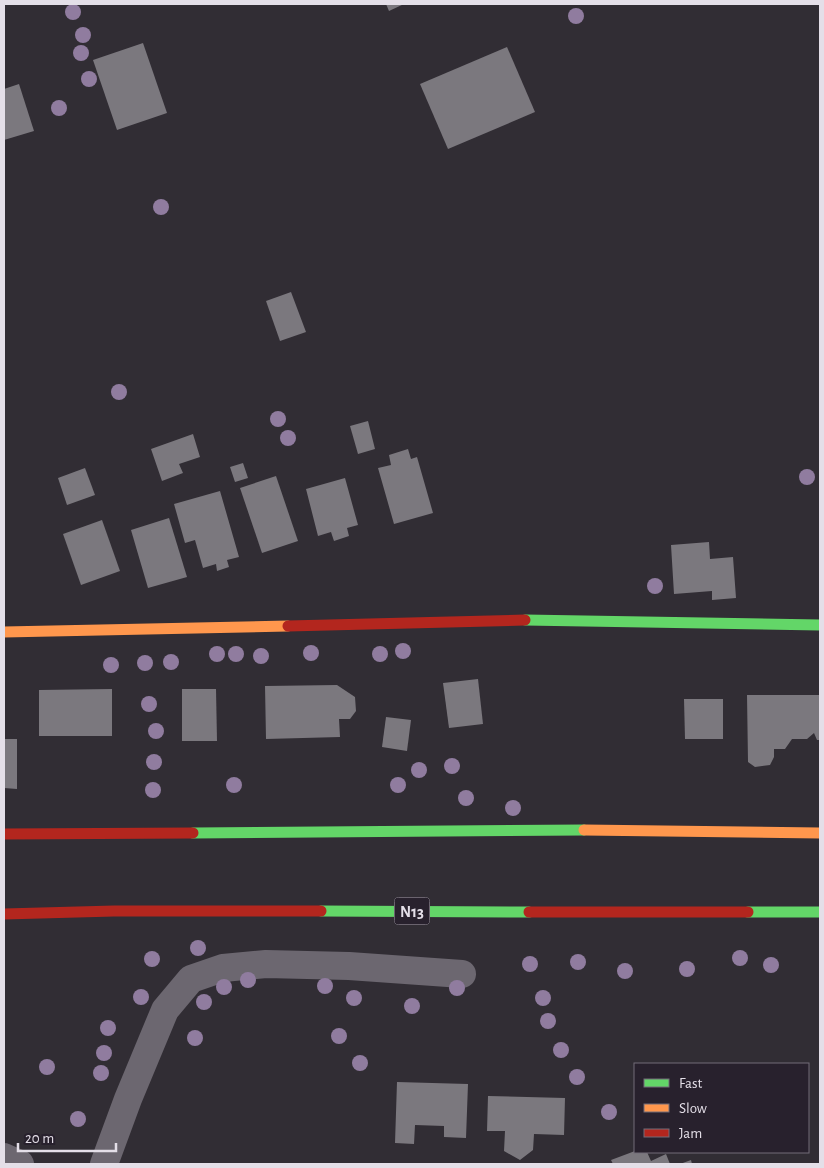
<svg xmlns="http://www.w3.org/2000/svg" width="824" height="1168" font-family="'Alegreya Sans',sans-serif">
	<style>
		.building { fill: #7b787e }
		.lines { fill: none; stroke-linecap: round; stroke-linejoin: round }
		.street { stroke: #6c6770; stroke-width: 28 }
		.fast { stroke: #63d668; stroke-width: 11 }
		.slow { stroke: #ff974d; stroke-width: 11 }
		.jam { stroke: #b3261e; stroke-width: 11 }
		.tree { fill: #907c9f }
		.labels { text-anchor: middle; stroke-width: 5; stroke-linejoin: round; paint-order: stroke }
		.shield { fill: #28212d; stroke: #aca6b0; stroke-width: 1 }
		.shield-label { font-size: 16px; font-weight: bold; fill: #e4dfe8 }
	</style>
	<rect width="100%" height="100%" fill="#312d34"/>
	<g class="building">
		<path d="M386,4H404L389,11Z"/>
		<path d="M143,43L167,113L117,130L93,60Z"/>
		<path d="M507,47L535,112L448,149L420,84Z"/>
		<path d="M19,84L34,131L4,140V89Z"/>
		<path d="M291,292L306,332L280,341L266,301Z"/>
		<path d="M368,421L375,449L358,454L350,426Z"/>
		<path d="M193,434L200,457L179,464L183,473L162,481L151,449Z"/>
		<path d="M408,449L411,459L417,457L433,513L394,524L378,468L391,465L389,455Z"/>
		<path d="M243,463L248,478L235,482L230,467Z"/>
		<path d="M85,468L95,495L67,505L58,478Z"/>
		<path d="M276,476L298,541L262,553L240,488Z"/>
		<path d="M345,478L358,525L347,528L349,536L334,541L331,532L318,536L306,489Z"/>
		<path d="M220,491L239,557L227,560L229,567L217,571L216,564L203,568L195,540L185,543L174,504Z"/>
		<path d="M169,518L187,577L148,588L131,530Z"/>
		<path d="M102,520L120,571L81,585L63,534Z"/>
		<path d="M709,542L710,559L733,557L736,598L712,600V591L674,594L671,545Z"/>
		<path d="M478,679L483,724L449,728L443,683Z"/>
		<path d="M337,685L355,697L356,711L350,719H339L340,737L266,739L265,686Z"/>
		<path d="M112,689V736H39V690Z"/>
		<path d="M182,689H216L217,741H182Z"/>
		<path d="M747,695H820V740H817L814,733L807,739H792L785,749H774V757L770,765L755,767L748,762Z"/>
		<path d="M684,699H723V739H685Z"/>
		<path d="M386,717L411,720L407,751L382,747Z"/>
		<path d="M4,739H17V789L4,788Z"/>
		<path d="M397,1082L468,1084L466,1138L444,1137V1126L415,1125L414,1144L395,1143Z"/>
		<path d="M488,1096L565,1098L564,1135L534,1134L533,1150L520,1160L504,1151L505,1131H487Z"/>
		<path d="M635,1151L647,1152L651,1161L666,1154L670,1164H613L611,1160Z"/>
		<path d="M691,1160L692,1164H680Z"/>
	</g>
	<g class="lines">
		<g class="street">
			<path d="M4,1157L20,1164"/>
			<path d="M104,1164L128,1099L165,1010L191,979L223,968L266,964L349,966L462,974"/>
		</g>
		<g class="fast">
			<path d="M525,620L820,625"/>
			<path d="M193,833L584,830"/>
			<path d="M321,911L529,912"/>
			<path d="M748,912H820"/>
		</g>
		<g class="slow">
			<path d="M4,632L288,626"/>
			<path d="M584,830L820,833"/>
		</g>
		<g class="jam">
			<path d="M288,626L525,620"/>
			<path d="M4,834L193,833"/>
			<path d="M529,912H748"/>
			<path d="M4,914L114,911H321"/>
		</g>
	</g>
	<g class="tree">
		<circle cx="73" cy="12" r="8"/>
		<circle cx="576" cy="16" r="8"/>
		<circle cx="83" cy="35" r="8"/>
		<circle cx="81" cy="53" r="8"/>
		<circle cx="89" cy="79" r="8"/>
		<circle cx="59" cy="108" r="8"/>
		<circle cx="161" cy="207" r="8"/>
		<circle cx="119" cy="392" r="8"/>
		<circle cx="278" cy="419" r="8"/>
		<circle cx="288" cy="438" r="8"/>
		<circle cx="807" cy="477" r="8"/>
		<circle cx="655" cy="586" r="8"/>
		<circle cx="403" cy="651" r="8"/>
		<circle cx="311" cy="653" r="8"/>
		<circle cx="217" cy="654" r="8"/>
		<circle cx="236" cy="654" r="8"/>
		<circle cx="380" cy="654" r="8"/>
		<circle cx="261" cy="656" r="8"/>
		<circle cx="171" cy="662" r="8"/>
		<circle cx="145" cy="663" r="8"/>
		<circle cx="111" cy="665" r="8"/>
		<circle cx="149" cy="704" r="8"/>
		<circle cx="156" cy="731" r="8"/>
		<circle cx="154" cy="762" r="8"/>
		<circle cx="452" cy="766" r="8"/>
		<circle cx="419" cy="770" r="8"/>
		<circle cx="234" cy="785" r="8"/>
		<circle cx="398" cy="785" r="8"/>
		<circle cx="153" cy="790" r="8"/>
		<circle cx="466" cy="798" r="8"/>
		<circle cx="513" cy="808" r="8"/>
		<circle cx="198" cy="948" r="8"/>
		<circle cx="740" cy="958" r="8"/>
		<circle cx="152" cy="959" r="8"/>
		<circle cx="578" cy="962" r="8"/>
		<circle cx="530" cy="964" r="8"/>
		<circle cx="771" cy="965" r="8"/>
		<circle cx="687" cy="969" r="8"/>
		<circle cx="625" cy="971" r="8"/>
		<circle cx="248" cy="980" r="8"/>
		<circle cx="325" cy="986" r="8"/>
		<circle cx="224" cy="987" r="8"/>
		<circle cx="457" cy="988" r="8"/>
		<circle cx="141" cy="997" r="8"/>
		<circle cx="354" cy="998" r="8"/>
		<circle cx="543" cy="998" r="8"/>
		<circle cx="204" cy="1002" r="8"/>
		<circle cx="412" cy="1006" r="8"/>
		<circle cx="548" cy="1021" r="8"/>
		<circle cx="108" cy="1028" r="8"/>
		<circle cx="339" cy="1036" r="8"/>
		<circle cx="195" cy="1038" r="8"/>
		<circle cx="561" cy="1050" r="8"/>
		<circle cx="104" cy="1053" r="8"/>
		<circle cx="360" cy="1063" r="8"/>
		<circle cx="47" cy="1067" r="8"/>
		<circle cx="101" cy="1073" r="8"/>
		<circle cx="577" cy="1077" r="8"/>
		<circle cx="609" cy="1112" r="8"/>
		<circle cx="78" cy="1119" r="8"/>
	</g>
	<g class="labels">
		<rect class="shield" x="394.5" y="897.5" width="35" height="27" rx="4"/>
		<g class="shield-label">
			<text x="412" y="917">N13</text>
		</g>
	</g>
	<rect width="824" height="1168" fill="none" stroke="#e4dfe8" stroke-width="10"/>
	<rect x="634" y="1063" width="175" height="90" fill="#28212d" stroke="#736d78"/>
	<rect x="644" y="1079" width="25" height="8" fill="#63d668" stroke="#736d78"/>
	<text x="679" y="1088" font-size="15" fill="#e4dfe8">Fast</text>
	<rect x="644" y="1104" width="25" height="8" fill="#ff974d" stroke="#736d78"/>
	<text x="679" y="1113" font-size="15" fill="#e4dfe8">Slow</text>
	<rect x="644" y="1129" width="25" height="8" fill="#b3261e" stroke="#736d78"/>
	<text x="679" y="1138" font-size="15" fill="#e4dfe8">Jam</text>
	<path d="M18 1143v8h98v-8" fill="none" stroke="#e4dfe8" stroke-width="2.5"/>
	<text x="25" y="1143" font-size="15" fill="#e4dfe8" stroke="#28212d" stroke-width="4" paint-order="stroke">20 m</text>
</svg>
